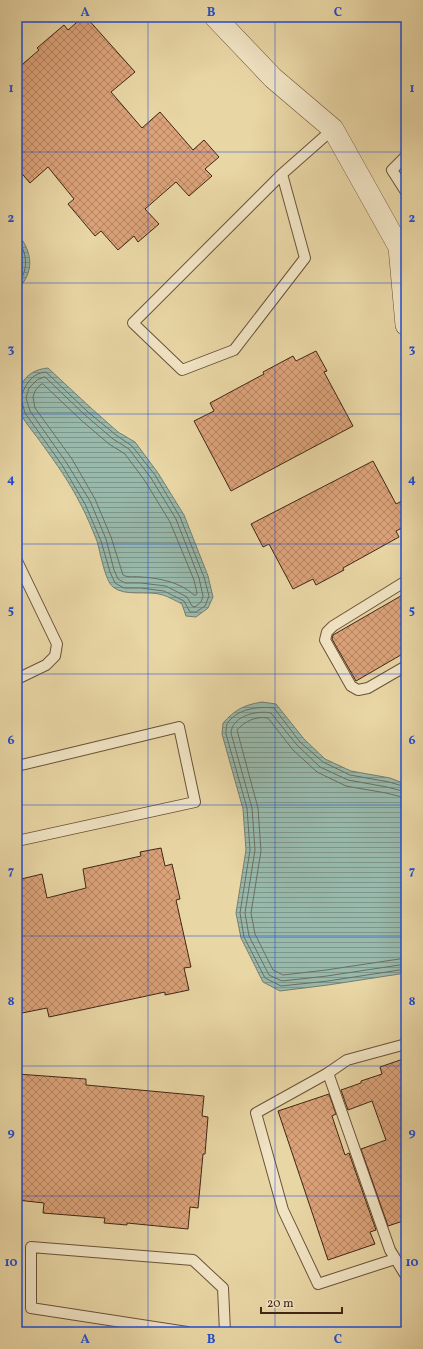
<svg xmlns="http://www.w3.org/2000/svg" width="423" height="1349" font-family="Vollkorn,serif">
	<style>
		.water { fill: url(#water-rules); stroke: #757e70 }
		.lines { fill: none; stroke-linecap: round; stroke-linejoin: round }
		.shore { stroke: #6c7060; stroke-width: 1 }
		.building { fill: url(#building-cross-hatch); stroke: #402615 }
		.service-casing { stroke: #6a5239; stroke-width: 12 }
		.minor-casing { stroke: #6a5239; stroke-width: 22 }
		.service { stroke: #f1e4c4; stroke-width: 10 }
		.minor { stroke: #f1e4c4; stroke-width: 21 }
		.grid { fill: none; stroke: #1d4ed8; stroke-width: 1; stroke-opacity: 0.55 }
		.neatline { fill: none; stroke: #1d4ed8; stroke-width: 1.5 }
		.grid-label { font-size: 13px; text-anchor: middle; font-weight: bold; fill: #1d4ed8 }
	</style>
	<defs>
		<pattern id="water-rules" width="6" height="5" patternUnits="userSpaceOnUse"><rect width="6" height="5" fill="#98b9ac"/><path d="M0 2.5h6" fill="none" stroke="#7d968b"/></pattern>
		<pattern id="building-cross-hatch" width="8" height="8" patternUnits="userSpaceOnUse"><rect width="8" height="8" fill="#dba279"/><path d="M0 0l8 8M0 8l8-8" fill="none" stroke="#b38462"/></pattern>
	</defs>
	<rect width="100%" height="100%" fill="#e9d6a5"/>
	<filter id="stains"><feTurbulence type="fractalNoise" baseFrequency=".005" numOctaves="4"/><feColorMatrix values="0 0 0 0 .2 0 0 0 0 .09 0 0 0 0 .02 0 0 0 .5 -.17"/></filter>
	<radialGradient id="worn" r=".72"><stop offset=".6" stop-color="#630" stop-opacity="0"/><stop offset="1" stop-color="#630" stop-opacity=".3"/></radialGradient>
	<g class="water">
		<path d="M17,233C33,252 35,272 17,290Z"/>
		<path d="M48,368L91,408L118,432L135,442L158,473L184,515L208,576L213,597L208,608L196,617L186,616L182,604C176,601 169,597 163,595C147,590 125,597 113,587C105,581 100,551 97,541C92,529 87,516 81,505C70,483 56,463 42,444C36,435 25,423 21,414C13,391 23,370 48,368Z"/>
		<path d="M262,702L276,704L304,739L325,759L351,771L390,778L406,784V973L328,985L280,991L263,982L241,938L236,913L246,850L243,809L222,734L223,723C235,710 243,705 262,702Z"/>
	</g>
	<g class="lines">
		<g class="shore">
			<path d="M17,240C28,252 29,272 17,284"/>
			<path d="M45,377L85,415L113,439L129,449L151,478L176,519L199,578L203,596L201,602L195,607L192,606L187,597L166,586L141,583H125L118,579L114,570L106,539L90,501L66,462L30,411L26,398L29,388L37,380Z"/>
			<path d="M43,384L81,420L109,444L125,454L145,481L170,522L194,580L197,593L196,595H194C180,582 159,578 141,577C135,576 128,578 123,575L111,537L95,499L72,459L35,408L33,397L35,391L40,385Z"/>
			<path d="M17,396L22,394C27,382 33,373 46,372L88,412L116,435L132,446L155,475L180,517L204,577L209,596L205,606L196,612H190L184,601L164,591L141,588H124L115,583L110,572L101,541L85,504L62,465L25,413L22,402L17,400"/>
			<path d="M406,787L389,782L350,775L323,762L300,742L274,708C258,706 236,709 227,724C226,727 226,731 226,734L247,808L250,850L240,913L244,937L265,978L281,986L328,981L406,969"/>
			<path d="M406,792L387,787L348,780L320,767L297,745L271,713C257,710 232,716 231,733L252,808L255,850L245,913L249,936L269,975L282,981L327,976L406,964"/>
			<path d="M406,798L386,793L346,786L317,772L293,750L268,718C256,716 245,721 237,730L258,808L261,851L251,913L255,934L273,970L283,975L326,970L406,958"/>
		</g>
	</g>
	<g class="building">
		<path d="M83,17H86L135,72L111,92L142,128L160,112L193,150L204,140L219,157L205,169L212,176L189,196L176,182L145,209L159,224L138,242L134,236L118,250L101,231L95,236L68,204L74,199L48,167L30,183L17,168V69L39,50L37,48L64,25L68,30Z"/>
		<path d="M316,351L327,371L324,372L353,426L231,491L194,421L214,411L210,403L264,374L263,372L293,356L296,361Z"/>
		<path d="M373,461L396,504L406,499V526L396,531L399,537L343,568L344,570L316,585L313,579L293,589L269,544L263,547L251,524Z"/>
		<path d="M406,593V652L356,681L332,639L333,635Z"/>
		<path d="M161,848L165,866L172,864L180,899L176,900L191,967L184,968L189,990L165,995V992L49,1017L47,1008L17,1014V880L42,874L47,898L86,888L83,869L141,856L140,852Z"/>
		<path d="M406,1058V1220L388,1226L361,1149L386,1140L372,1101L348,1110L341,1090L361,1083V1081L382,1074L380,1067Z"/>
		<path d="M17,1074L86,1079V1085L204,1096L202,1116L208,1117L205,1154H203L198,1208L190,1207L188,1229L127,1223V1225L104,1223L105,1218L43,1213L44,1203L17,1200Z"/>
		<path d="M329,1094L336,1114L332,1116L345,1155L349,1153L376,1230L370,1232L375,1244L328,1260L278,1111Z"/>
	</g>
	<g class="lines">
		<g class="service-casing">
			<g id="service">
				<path d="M406,156L392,170L406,192"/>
				<path d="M282,174L305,258L234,350L182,370L133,323L282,174L333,129"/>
				<path d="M17,561L57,644L55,656L46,665L17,679"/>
				<path d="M406,581L333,626L327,632L325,640L351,686L358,690L368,688L406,666"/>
				<path d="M17,766L179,727L195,802L17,841"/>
				<path d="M406,1044L347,1060L328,1073L390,1250L406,1276"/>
				<path d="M328,1073L256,1113L283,1210L318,1284L395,1259"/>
				<path d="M187,1332L31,1308V1247L193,1260L223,1288L225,1332"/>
			</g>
		</g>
		<g class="minor-casing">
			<path id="minor" d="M215,17L273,78L333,129L399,247L406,325"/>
		</g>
		<use href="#service" class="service"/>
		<use href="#minor" class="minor"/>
	</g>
	<path class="grid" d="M148,17V1332M275,17V1332M17,152H406M17,283H406M17,414H406M17,544H406M17,674H406M17,805H406M17,936H406M17,1066H406M17,1196H406"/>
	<rect width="423" height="1349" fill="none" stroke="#e9d6a5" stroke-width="44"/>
	<path d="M261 1307v6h81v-6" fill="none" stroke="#402615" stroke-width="2"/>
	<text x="267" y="1307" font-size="12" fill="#402615" stroke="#f1e4c4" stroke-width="3" paint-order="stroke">20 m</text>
	<rect x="22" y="22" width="379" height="1305" class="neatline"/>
	<g class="grid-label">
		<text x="85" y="16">A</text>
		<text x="211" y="16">B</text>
		<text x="338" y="16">C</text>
		<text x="11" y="92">1</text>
		<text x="412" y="92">1</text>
		<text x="11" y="222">2</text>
		<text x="412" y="222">2</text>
		<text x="11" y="353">3</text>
		<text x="412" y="353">3</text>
		<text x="11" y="483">4</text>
		<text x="412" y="483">4</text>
		<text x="11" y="614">5</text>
		<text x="412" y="614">5</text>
		<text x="11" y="744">6</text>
		<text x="412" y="744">6</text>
		<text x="11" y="875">7</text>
		<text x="412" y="875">7</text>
		<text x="11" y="1005">8</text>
		<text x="412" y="1005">8</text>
		<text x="11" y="1136">9</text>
		<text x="412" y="1136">9</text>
		<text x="11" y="1266">10</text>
		<text x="412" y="1266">10</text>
		<text x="85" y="1343">A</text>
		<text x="211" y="1343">B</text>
		<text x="338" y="1343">C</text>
	</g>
	<rect width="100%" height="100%" filter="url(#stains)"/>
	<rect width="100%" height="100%" fill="url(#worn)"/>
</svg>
